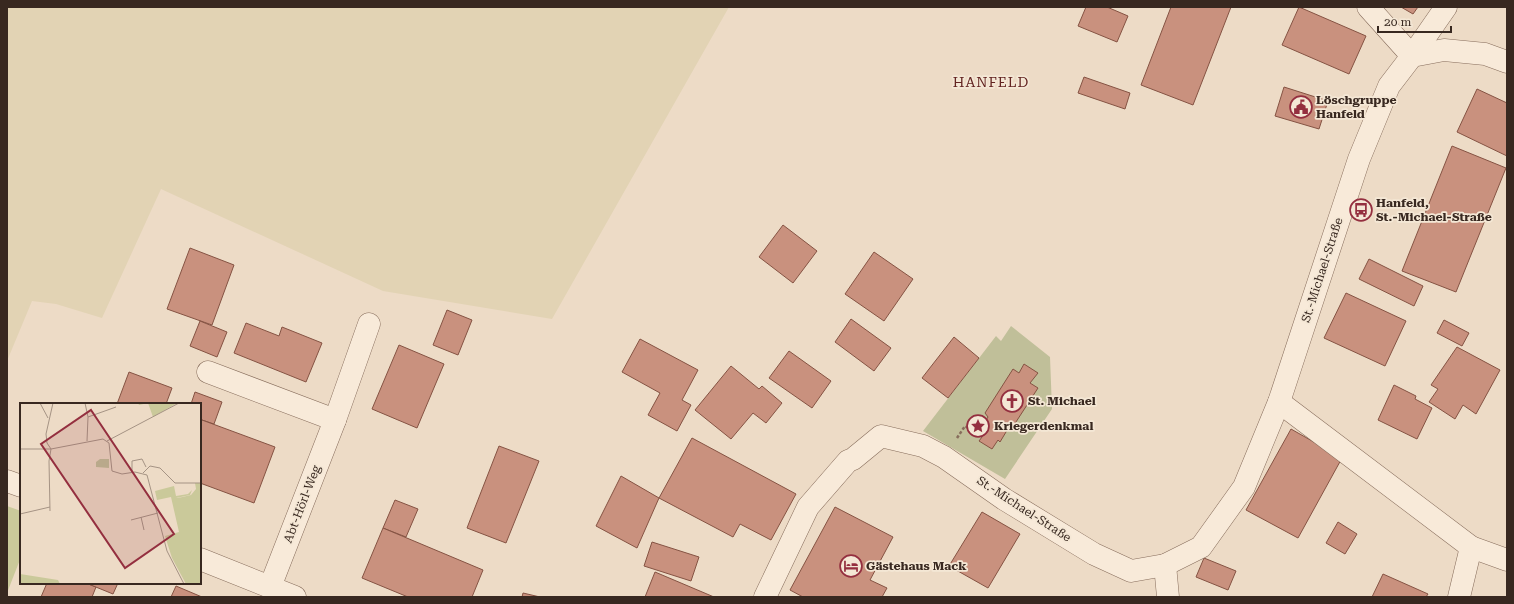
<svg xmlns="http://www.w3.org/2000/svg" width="1514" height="604" font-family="'Roboto Serif',serif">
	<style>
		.farmland { fill: #e2d3b4 }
		.green { fill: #cac99a }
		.cemetery { fill: #c0bf99 }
		.building { fill: #c9917e; stroke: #855343 }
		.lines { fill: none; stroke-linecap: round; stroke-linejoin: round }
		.minor-casing { stroke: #876d5c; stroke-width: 23 }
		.path { stroke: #876d5c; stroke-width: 2.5; stroke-dasharray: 3 2; stroke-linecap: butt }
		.minor { stroke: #f8ead9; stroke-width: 22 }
		.labels { text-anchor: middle; stroke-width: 3.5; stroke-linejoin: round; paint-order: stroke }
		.poi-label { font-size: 12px; font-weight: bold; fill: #382820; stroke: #f4e7d5; text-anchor: start }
		.street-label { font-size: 12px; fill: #382820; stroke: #f4e7d5 }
		.quarter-label { font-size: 14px; letter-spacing: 1px; fill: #632421; stroke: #f4e7d5 }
		.inset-road { fill: none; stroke: #a59384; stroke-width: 1 }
		.view { fill: #942f3f; fill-opacity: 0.15; stroke: #942f3f; stroke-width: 2 }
		.inset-edge { fill: none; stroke: #382820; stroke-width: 2 }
	</style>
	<rect width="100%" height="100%" fill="#eddbc6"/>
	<path class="farmland" d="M7,7H729L552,319L383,291L161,189L102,318L56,304L32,301L7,361Z"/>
	<path class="green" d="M7,506L21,511V557L7,593Z"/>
	<path class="cemetery" d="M1011,326L1050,357L1052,409L1005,479L923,431L996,336L1001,341Z"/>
	<g class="building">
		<path d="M1086,7H1107L1128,16L1117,42L1078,26Z"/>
		<path d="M1171,7H1231L1193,105L1141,85Z"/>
		<path d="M1299,7L1366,36L1349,74L1282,45Z"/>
		<path d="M1401,7H1418L1413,14Z"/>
		<path d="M1084,77L1130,93L1125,109L1078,93Z"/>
		<path d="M1284,87L1328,101L1319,129L1275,116Z"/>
		<path d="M1477,89L1507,103V156L1457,132Z"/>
		<path d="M1452,146L1506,168L1456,292L1402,271Z"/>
		<path d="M783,225L817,251L793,283L759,257Z"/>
		<path d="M190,248L234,265L212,325L167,309Z"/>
		<path d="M874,252L913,279L884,321L845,294Z"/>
		<path d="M1369,259L1423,286L1414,306L1359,279Z"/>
		<path d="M1346,293L1406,321L1385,366L1324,338Z"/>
		<path d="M447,310L472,320L458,355L433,345Z"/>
		<path d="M851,319L891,348L874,371L835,342Z"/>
		<path d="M1444,320L1469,333L1462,346L1437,333Z"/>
		<path d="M200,321L227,332L217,357L190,346Z"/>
		<path d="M246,323L279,336L282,327L322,343L306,382L234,353Z"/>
		<path d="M954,337L979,358L948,398L922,378Z"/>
		<path d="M640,339L698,370L682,400L691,405L677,431L648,415L660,393L622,372Z"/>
		<path d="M399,345L444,364L417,428L372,409Z"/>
		<path d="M1457,347L1500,370L1476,414L1463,405L1455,419L1429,402L1438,389L1431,385Z"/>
		<path d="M789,351L831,381L812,408L769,378Z"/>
		<path d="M1024,364L1038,373L1030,383L1038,388L1014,425L1009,427L1000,442L998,440L992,449L979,441L985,433L980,430L988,417L985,413L1013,369L1019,373Z"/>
		<path d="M731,366L759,389L762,386L782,403L766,423L753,413L731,439L695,410Z"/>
		<path d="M129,372L172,388L166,404H117Z"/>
		<path d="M1394,385L1416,396L1415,399L1432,408L1417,439L1378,420Z"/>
		<path d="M195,392L222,402L214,424L202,420L200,426V404H191Z"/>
		<path d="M202,420L275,447L254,503L200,483V426Z"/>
		<path d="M1291,429L1342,458L1298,538L1246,510Z"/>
		<path d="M692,438L796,494L771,540L740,524L733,537L659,498Z"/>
		<path d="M499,446L539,461L506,543L467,528Z"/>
		<path d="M621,476L659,498L637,548L596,526Z"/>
		<path d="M395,500L418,509L406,537L383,528Z"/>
		<path d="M835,507L893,537L870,580L887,588L882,597H803L790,590Z"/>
		<path d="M982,512L1020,534L988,588L949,566Z"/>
		<path d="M1338,522L1357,534L1345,554L1326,543Z"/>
		<path d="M383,528L483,570L472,597H408L362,578Z"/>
		<path d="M652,542L699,557L691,581L644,566Z"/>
		<path d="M1204,558L1236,571L1228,590L1196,577Z"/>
		<path d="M655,572L714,597H645Z"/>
		<path d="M1383,574L1428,594L1426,597H1372Z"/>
		<path d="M47,583H86L96,587L92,597H41Z"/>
		<path d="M86,583H118L113,594Z"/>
		<path d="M176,586L202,597H171Z"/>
		<path d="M523,593L540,597H522Z"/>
	</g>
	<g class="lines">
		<g class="minor-casing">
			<g id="minor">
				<path d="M1368,7L1412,56L1446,7"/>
				<path d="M208,372L335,420"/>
				<path d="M1279,402L1471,547L1507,560"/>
				<path d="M7,481L21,486"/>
				<path d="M200,559L295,597"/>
				<path d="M1165,565L1168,597"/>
				<path d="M270,587L335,420L369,324"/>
				<path d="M765,597L808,507L848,461L853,459L881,436L923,446L944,457L1004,499L1094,554L1131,571L1165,565L1201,547L1244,487L1279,402L1359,159L1389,86L1412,56L1444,50L1485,54L1507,62"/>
				<path d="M1459,597L1471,547"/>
			</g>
		</g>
		<path class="path" d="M957,438L965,426L982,437"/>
		<use href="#minor" class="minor"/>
	</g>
	<defs>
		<g id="civic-ring" transform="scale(1.15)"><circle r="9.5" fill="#f4e7d5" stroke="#942f3f" stroke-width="1.5"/><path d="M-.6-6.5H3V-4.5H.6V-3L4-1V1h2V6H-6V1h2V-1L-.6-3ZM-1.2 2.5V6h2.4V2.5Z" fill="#942f3f"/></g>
		<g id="bus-ring" transform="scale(1.15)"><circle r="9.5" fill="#f4e7d5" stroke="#942f3f" stroke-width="1.5"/><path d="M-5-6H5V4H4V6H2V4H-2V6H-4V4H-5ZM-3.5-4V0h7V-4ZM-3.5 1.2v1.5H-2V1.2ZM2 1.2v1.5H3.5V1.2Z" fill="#942f3f"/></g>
		<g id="church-ring" transform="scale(1.15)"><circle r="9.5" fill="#f4e7d5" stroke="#942f3f" stroke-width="1.5"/><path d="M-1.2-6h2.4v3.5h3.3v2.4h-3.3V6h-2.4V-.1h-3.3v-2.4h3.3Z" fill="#942f3f"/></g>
		<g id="sight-ring" transform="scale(1.15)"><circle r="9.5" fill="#f4e7d5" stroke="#942f3f" stroke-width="1.5"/><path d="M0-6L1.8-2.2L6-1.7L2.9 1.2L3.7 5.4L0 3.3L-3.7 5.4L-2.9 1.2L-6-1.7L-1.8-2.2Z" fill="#942f3f"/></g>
		<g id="hotel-ring" transform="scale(1.15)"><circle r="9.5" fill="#f4e7d5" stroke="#942f3f" stroke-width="1.5"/><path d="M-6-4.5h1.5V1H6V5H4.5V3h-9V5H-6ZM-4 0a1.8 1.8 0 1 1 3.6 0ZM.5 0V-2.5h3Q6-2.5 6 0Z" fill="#942f3f"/></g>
	</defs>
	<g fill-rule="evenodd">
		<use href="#civic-ring" x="1301" y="107"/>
		<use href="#bus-ring" x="1361" y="210"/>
		<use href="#church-ring" x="1012" y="401"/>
		<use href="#sight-ring" x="978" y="426"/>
		<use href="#hotel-ring" x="851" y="566"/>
	</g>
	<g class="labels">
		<g class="poi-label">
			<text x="1316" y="104">Löschgruppe<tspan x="1316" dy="14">Hanfeld</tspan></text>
			<text x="1376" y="207">Hanfeld,<tspan x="1376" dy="14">St.-Michael-Straße</tspan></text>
			<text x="1028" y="405">St. Michael</text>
			<text x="994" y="430">Kriegerdenkmal</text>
			<text x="866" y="570">Gästehaus Mack</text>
		</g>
		<g class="street-label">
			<text transform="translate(1322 270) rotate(-72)" y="4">St.-Michael-Straße</text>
			<text transform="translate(302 504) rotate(-69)" y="4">Abt-Hörl-Weg</text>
			<text transform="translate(1024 509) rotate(33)" y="4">St.-Michael-Straße</text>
		</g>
		<g class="quarter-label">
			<text x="991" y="87">HANFELD</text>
		</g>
	</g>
	<g transform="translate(20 403)">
		<rect width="181" height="181" fill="#eddbc6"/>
		<path d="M118,0H157L133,14L128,0L119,2ZM175,80H181V181H166L152,155L145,133L159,129L151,94L156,95L151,94L137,97L135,88L154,83L156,93L168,91L172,87L170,92L156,95H158L171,92L176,86ZM0,171L38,177L40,181H0Z" fill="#cac99a"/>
		<path d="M80,56H89V65L76,64V59Z" fill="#c0bf99"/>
		<path class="inset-road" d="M20,0L28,15M33,0L26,31L27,40L31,46L83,36L89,40L92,68L102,71L115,69L127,72L147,148L164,181M65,0L68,14L67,38M68,14L96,4M87,38L159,0M0,46H31L29,58L30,108M112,69V58L122,56L126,64M123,70L130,63L140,65L155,80H181M0,111L30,104M121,114L124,127M111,117L138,110"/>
		<path class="view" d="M71,7L154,131L105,165L21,41Z"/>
		<rect width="181" height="181" class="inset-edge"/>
	</g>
	<rect width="1514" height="604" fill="none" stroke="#382820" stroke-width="16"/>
	<path d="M1378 26v6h73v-6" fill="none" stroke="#382820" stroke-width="2"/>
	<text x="1384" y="26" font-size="12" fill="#382820" stroke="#f4e7d5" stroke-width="3" paint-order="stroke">20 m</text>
</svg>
